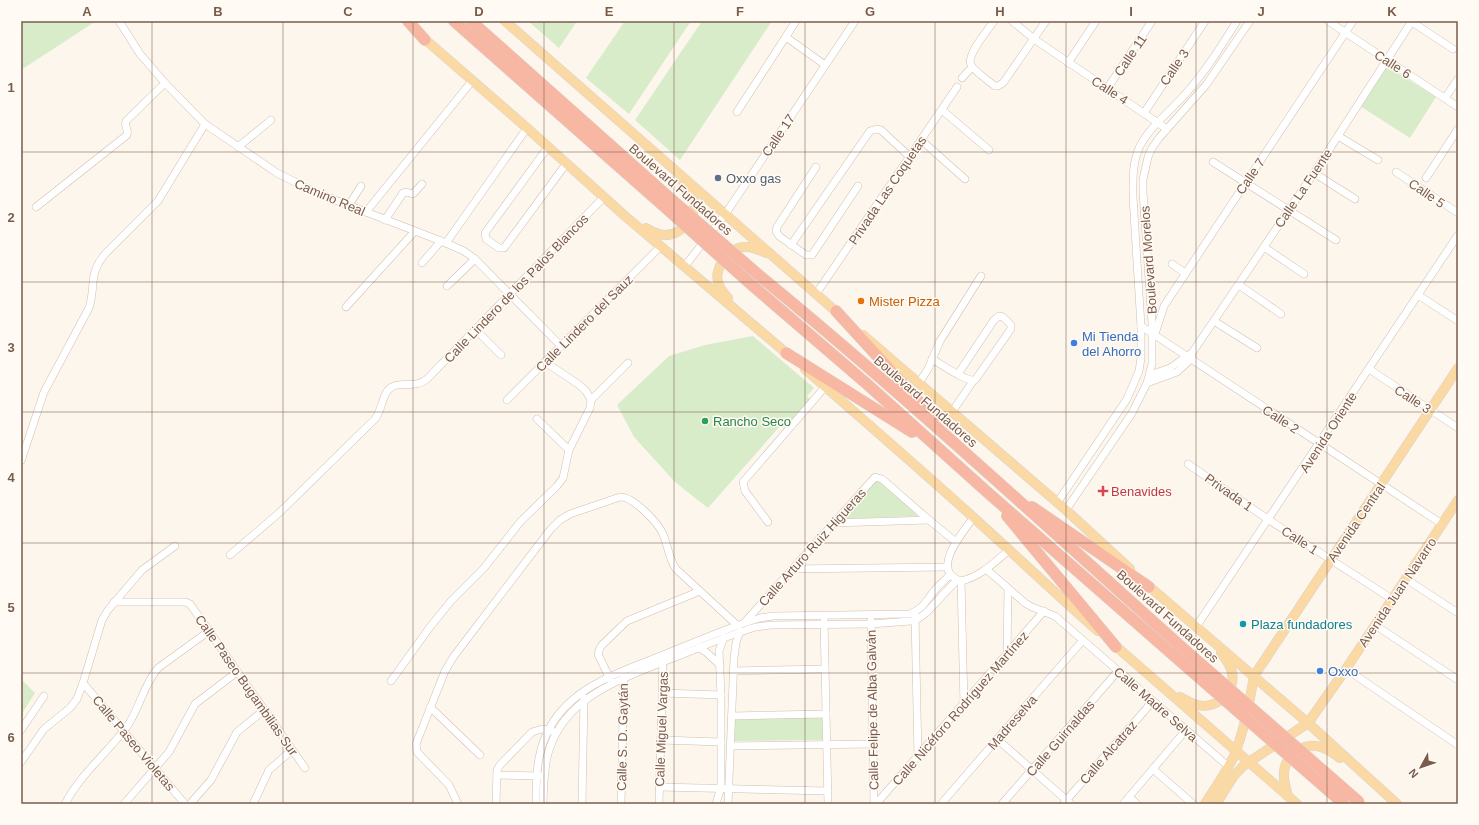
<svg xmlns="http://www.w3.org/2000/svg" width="1479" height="825" font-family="Arial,sans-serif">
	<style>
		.green { fill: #d8ecc9 }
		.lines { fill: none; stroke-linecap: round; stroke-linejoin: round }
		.minor-casing { stroke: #d1beb0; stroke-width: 8 }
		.major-casing { stroke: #dad1cd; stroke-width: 10 }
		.highway-casing { stroke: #dad1cd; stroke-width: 12 }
		.minor { stroke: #fff; stroke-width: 7 }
		.major { stroke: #fbd9a5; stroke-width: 9 }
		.highway { stroke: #f7b7a3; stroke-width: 11 }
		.highway-bridge-casing { stroke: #dad1cd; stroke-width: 12; stroke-linecap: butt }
		.highway-bridge { stroke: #f7b7a3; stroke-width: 11 }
		.grid { fill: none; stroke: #7a5c4d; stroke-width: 1; stroke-opacity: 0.55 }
		.service-dot { fill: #5c6f8a; stroke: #fffaf3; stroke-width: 1.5 }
		.food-dot { fill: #e8710a; stroke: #fffaf3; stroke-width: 1.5 }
		.shop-dot { fill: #3f7fe0; stroke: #fffaf3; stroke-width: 1.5 }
		.leisure-dot { fill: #2e9e5b; stroke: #fffaf3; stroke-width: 1.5 }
		.health-dot { fill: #e0444e; stroke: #fffaf3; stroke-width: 1.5 }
		.culture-dot { fill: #0f9aa8; stroke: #fffaf3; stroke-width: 1.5 }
		.labels { text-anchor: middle; stroke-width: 3; stroke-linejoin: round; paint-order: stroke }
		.street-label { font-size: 13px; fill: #7a5c4d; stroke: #fffaf3 }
		.service-label { font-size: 13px; fill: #4e5e75; stroke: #fffaf3; text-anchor: start }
		.food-label { font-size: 13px; fill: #c56008; stroke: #fffaf3; text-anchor: start }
		.shop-label { font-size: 13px; fill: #366cbe; stroke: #fffaf3; text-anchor: start }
		.leisure-label { font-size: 13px; fill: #27864d; stroke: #fffaf3; text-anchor: start }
		.health-label { font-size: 13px; fill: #be3a42; stroke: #fffaf3; text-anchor: start }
		.culture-label { font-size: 13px; fill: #0d838f; stroke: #fffaf3; text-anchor: start }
		.neatline { fill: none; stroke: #7a5c4d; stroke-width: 1.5 }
		.grid-label { font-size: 13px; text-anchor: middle; font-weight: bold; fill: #7a5c4d }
	</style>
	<rect width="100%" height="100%" fill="#fdf6ec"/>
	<g class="green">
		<path d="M21,21H96L21,70Z"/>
		<path d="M528,21H577L559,48Z"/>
		<path d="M625,21H691L629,114L586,78Z"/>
		<path d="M702,21H772L680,160L635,120Z"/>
		<path d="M1386,66L1436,97L1410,138L1360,106Z"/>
		<path d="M753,336L814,388L807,396L811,400L793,420L788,417L708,508L675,482L634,437L617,405L669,356L705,345Z"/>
		<path d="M877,479L918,516L843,519Z"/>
		<path d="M21,679L35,693L21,715Z"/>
		<path d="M822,716L823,740L734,741L735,718Z"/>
	</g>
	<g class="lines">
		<g class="minor-casing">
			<g id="minor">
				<path d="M119,21L140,54L165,83L205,124L277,173L317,193L441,241L464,251L475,259L561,346"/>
				<path d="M994,21C988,30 966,55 971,65C974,71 989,81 995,86H998L1003,83L1046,21"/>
				<path d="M1012,21L1034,39L1167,129"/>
				<path d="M1328,21L1458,107"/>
				<path d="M1412,22L1453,49"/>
				<path d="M786,37L825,65"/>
				<path d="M1068,63L1096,21"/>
				<path d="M962,78L972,67"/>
				<path d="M1107,89L1152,21"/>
				<path d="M1445,98L1458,79"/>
				<path d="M942,110L989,150"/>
				<path d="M737,112L796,21"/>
				<path d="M1144,113L1205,21"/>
				<path d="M1338,136L1378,160"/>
				<path d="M921,140L965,179"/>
				<path d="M238,147L271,120"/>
				<path d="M548,147L485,233L486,239L499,248H504L566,164"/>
				<path d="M1213,162L1336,240"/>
				<path d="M816,167L777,227L776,231L779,236L806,255H812L858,186"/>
				<path d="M1396,172L1458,213"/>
				<path d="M1314,173L1355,199"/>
				<path d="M1426,178L1458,129"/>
				<path d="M349,205L361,186"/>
				<path d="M36,207L127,135C129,130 124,127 126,121L165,83"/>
				<path d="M366,212L472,81"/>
				<path d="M385,220L403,193L406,192L413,194L422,184"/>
				<path d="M446,243L527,128"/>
				<path d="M791,245L870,131L877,129L881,130L910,157"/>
				<path d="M1264,247L1304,274"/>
				<path d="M422,263L441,241"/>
				<path d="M1172,264L1185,273"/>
				<path d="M685,266L726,213L855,21"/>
				<path d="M1239,285L1281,314"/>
				<path d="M447,286L475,259"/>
				<path d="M816,294L957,87"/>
				<path d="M1418,295L1458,321"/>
				<path d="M346,307L415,231"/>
				<path d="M1214,321L1257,348"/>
				<path d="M1141,326L1442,524"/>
				<path d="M476,330L501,355"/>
				<path d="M1155,334L1164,306L1353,21"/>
				<path d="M932,359C941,364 966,382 975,380L1011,329V325L1003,317L999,316L994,320L958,374"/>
				<path d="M1369,369L1458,428"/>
				<path d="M1150,375L1170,368L1190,354"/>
				<path d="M919,383L928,369L940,341L981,276"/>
				<path d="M1147,383L1177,372L1191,359L1192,353L1314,173L1412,21"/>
				<path d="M507,400L661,246"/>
				<path d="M591,400L628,363"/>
				<path d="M952,412L973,381"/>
				<path d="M537,419L569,450"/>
				<path d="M21,461L44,392L89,308C96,286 88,274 105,254L158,201L205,124"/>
				<path d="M1188,464L1269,520L1392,599"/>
				<path d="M1057,503L1127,399L1139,371L1141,358V326L1133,197C1133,180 1132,163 1140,146C1151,125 1173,109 1188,91C1207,69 1222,45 1237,21"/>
				<path d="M1066,510L1132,413L1147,383L1152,364V323L1143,192V179L1148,157L1152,148L1159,138L1206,85L1250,21"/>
				<path d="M974,517C963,532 929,571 961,581C980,577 995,562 1009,550"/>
				<path d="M768,522L745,491L743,482L825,387"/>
				<path d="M833,523L929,520"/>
				<path d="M230,555L279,513L375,419C382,410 382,397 388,390C398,379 414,390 427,379L604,197"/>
				<path d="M792,569L947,567"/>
				<path d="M986,569L1025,603L1032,607L1055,616L1229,767"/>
				<path d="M1406,579L1458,613"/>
				<path d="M961,581L964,705"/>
				<path d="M114,602H185L190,604L305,768"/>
				<path d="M915,616L918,757"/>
				<path d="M824,620L828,804"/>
				<path d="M871,620L874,804"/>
				<path d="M745,622L875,477L882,479L929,520L956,542"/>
				<path d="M1375,625L1458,680"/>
				<path d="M1196,627L1458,235"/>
				<path d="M699,648L706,652L720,665"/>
				<path d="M1007,654L1008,589"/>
				<path d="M1346,669L1458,745"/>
				<path d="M733,671L825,669"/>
				<path d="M391,681L430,627L451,601L484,568L521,521L557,486L563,478L569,450L590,408L591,400L586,391L578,384L545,362"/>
				<path d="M611,681L598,654L600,648L602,645L627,621L700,591"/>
				<path d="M83,683L185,804"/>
				<path d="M662,693L721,695"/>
				<path d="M430,707L480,755"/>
				<path d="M732,716L826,714"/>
				<path d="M21,730L44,696"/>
				<path d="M997,739L1071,804"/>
				<path d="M661,740L721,742"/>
				<path d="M731,746L873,744"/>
				<path d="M21,762L44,729L70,708L77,699L83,683L102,620L108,610L142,570L175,546"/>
				<path d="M1153,769L1193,804"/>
				<path d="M497,775L540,776"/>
				<path d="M659,787L828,791"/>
				<path d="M1129,797L1137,804"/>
				<path d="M65,804C81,773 108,753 128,725C140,707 144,684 158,668L209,631"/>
				<path d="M124,804L169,752L195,704L237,672"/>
				<path d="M190,804L211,780L237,732L264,710"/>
				<path d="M253,804L269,770L292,750"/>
				<path d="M458,804L449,785L417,752L416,744L445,671L454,656L550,530L560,520L570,514L620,497C633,496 658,523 663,534C668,546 669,559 676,569L738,626"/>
				<path d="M496,804L497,770L500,765L532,732L542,729L552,731"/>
				<path d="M536,804C536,789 536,773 539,758C551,693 610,676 663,655C695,642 727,628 760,618L773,616L909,614C922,610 926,601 934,591C939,585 945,580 950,575"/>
				<path d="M543,804C543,790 544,776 546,762C558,700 614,682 665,661C695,650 725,636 756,627L771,625L871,624L911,621L916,620L926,613L957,580"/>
				<path d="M582,804L584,698"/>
				<path d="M621,804L624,674"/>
				<path d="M659,804L663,658"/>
				<path d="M716,804L720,790L721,783V695L719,651L724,637"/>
				<path d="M728,804L734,658L736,643L740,631"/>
				<path d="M876,804L1044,611"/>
				<path d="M941,804L1083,640"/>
				<path d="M1002,804L1118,671"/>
				<path d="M1063,804L1153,701"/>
				<path d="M1123,804L1186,730"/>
			</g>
		</g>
		<g class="major-casing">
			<g id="major">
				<path d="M505,21L840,315"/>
				<path d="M420,35L527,128L625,216L791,357"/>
				<path d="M646,228C651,231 659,235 666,235C683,235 699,213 693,197C691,192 687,187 683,182"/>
				<path d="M728,298C725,294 721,290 719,285C712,269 729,247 745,247C753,246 759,250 766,253"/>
				<path d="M863,335L1066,510L1130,569"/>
				<path d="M805,369C861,418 918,467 973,517C1015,555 1056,594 1098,631"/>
				<path d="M1144,582L1308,723L1397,804"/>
				<path d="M1111,642L1297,804"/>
				<path d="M1180,697C1186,700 1191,704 1197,705C1216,710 1236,692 1232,672C1230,665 1226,659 1221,653"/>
				<path d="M1288,796C1286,789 1283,780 1284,772C1286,753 1306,741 1324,748C1329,750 1335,754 1340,758"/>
				<path d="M1205,804C1215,788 1226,773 1234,756C1243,734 1250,700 1254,676L1458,368"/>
				<path d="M1216,804L1233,777L1243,766L1308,723L1346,669L1458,500"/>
			</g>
		</g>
		<g class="highway-casing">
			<g id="highway">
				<path d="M408,21L425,40"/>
				<path d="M454,21L667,209"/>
				<path d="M471,21L672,200"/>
				<path d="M761,277C907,397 1045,525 1186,651"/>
				<path d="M753,286L867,384L986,491L1179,660"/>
				<path d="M836,311L934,418"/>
				<path d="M786,353L912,432"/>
				<path d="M1032,507L1149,587"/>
				<path d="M1007,516L1116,647"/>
			</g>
		</g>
		<use href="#minor" class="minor"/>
		<use href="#major" class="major"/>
		<use href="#highway" class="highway"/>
		<g class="highway-bridge-casing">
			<g id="highway-bridge">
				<path d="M672,200L761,277"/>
				<path d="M667,209L753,286"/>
				<path d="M1186,651L1359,802"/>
				<path d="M1179,660L1344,804"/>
			</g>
		</g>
		<use href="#highway-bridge" class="highway-bridge"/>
	</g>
	<path class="grid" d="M152,21V804M283,21V804M413,21V804M544,21V804M674,21V804M805,21V804M935,21V804M1066,21V804M1196,21V804M1327,21V804M21,152H1458M21,282H1458M21,412H1458M21,543H1458M21,673H1458"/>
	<circle class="service-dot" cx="718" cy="178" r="4"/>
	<circle class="food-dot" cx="861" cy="301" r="4"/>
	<g class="shop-dot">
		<circle cx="1074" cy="343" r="4"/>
		<circle cx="1320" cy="671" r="4"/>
	</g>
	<circle class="leisure-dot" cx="705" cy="421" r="4"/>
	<path class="health-dot" d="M1101 485h4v4h4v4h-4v4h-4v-4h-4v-4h4z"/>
	<circle class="culture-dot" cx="1243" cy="624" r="4"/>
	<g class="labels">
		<g class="street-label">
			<text transform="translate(1130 55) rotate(-56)" y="5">Calle 11</text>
			<text transform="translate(1393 64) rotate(33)" y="5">Calle 6</text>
			<text transform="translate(1174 67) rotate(-56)" y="5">Calle 3</text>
			<text transform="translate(1110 90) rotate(33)" y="5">Calle 4</text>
			<text transform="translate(778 135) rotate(-56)" y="5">Calle 17</text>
			<text transform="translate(1250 176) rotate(-56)" y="5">Calle 7</text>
			<text transform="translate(1303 188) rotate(-56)" y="5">Calle La Fuente</text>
			<text transform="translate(681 189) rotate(41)" y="5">Boulevard Fundadores</text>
			<text transform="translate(887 190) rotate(-56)" y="5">Privada Las Coquetas</text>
			<text transform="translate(1427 193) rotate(34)" y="5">Calle 5</text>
			<text transform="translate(330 197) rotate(23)" y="5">Camino Real</text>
			<text transform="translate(1148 260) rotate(-94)" y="5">Boulevard Morelos</text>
			<text transform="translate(516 288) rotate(-46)" y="5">Calle Lindero de los Palos Blancos</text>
			<text transform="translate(584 323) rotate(-45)" y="5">Calle Lindero del Sauz</text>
			<text transform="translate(1413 399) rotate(33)" y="5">Calle 3</text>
			<text transform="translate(926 401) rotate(41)" y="5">Boulevard Fundadores</text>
			<text transform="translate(1281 419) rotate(33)" y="5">Calle 2</text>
			<text transform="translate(1328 432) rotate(-57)" y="5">Avenida Oriente</text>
			<text transform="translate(1229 492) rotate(35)" y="5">Privada 1</text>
			<text transform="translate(1356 522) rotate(-56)" y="5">Avenida Central</text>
			<text transform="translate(1300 540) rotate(33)" y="5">Calle 1</text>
			<text transform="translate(812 547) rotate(-48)" y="5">Calle Arturo Ruiz Higueras</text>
			<text transform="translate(1397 592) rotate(-56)" y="5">Avenida Juan Navarro</text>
			<text transform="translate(1168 616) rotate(42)" y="5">Boulevard Fundadores</text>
			<text transform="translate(247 685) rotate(55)" y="5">Calle Paseo Bugambilias Sur</text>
			<text transform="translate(1156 704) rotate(41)" y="5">Calle Madre Selva</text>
			<text transform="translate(960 708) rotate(-49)" y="5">Calle Nicéforo Rodríguez Martínez</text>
			<text transform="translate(872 710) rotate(-91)" y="5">Calle Felipe de Alba Galván</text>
			<text transform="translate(1012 722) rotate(-49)" y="5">Madreselva</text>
			<text transform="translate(661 729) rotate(-88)" y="5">Calle Miguel Vargas</text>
			<text transform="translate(622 737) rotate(-89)" y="5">Calle S. D. Gaytán</text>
			<text transform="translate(1060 738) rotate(-49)" y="5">Calle Guirnaldas</text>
			<text transform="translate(134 743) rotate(50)" y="5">Calle Paseo Violetas</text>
			<text transform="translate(1108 752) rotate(-49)" y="5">Calle Alcatraz</text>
		</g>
		<g class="service-label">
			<text x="726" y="183">Oxxo gas</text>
		</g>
		<g class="food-label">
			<text x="869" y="306">Mister Pizza</text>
		</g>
		<g class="shop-label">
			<text x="1082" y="341">Mi Tienda<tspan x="1082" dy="15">del Ahorro</tspan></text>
			<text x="1328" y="676">Oxxo</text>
		</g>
		<g class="leisure-label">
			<text x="713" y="426">Rancho Seco</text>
		</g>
		<g class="health-label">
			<text x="1111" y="496">Benavides</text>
		</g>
		<g class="culture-label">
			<text x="1251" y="629">Plaza fundadores</text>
		</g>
	</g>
	<rect width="1479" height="825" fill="none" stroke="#fffaf3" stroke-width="44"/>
	<g transform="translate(1421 767) rotate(230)" stroke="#fffaf3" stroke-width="3" paint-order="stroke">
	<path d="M0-3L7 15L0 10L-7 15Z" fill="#7a5c4d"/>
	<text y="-6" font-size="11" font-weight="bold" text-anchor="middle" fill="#7a5c4d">N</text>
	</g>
	<rect x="22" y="22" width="1435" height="781" class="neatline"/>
	<g class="grid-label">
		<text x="87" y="16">A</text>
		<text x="218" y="16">B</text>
		<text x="348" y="16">C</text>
		<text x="479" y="16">D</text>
		<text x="609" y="16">E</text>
		<text x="740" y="16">F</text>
		<text x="870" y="16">G</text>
		<text x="1000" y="16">H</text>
		<text x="1131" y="16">I</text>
		<text x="1261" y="16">J</text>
		<text x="1392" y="16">K</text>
		<text x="11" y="92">1</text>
		<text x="11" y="222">2</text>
		<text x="11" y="352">3</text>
		<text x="11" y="482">4</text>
		<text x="11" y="612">5</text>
		<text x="11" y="742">6</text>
	</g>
</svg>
